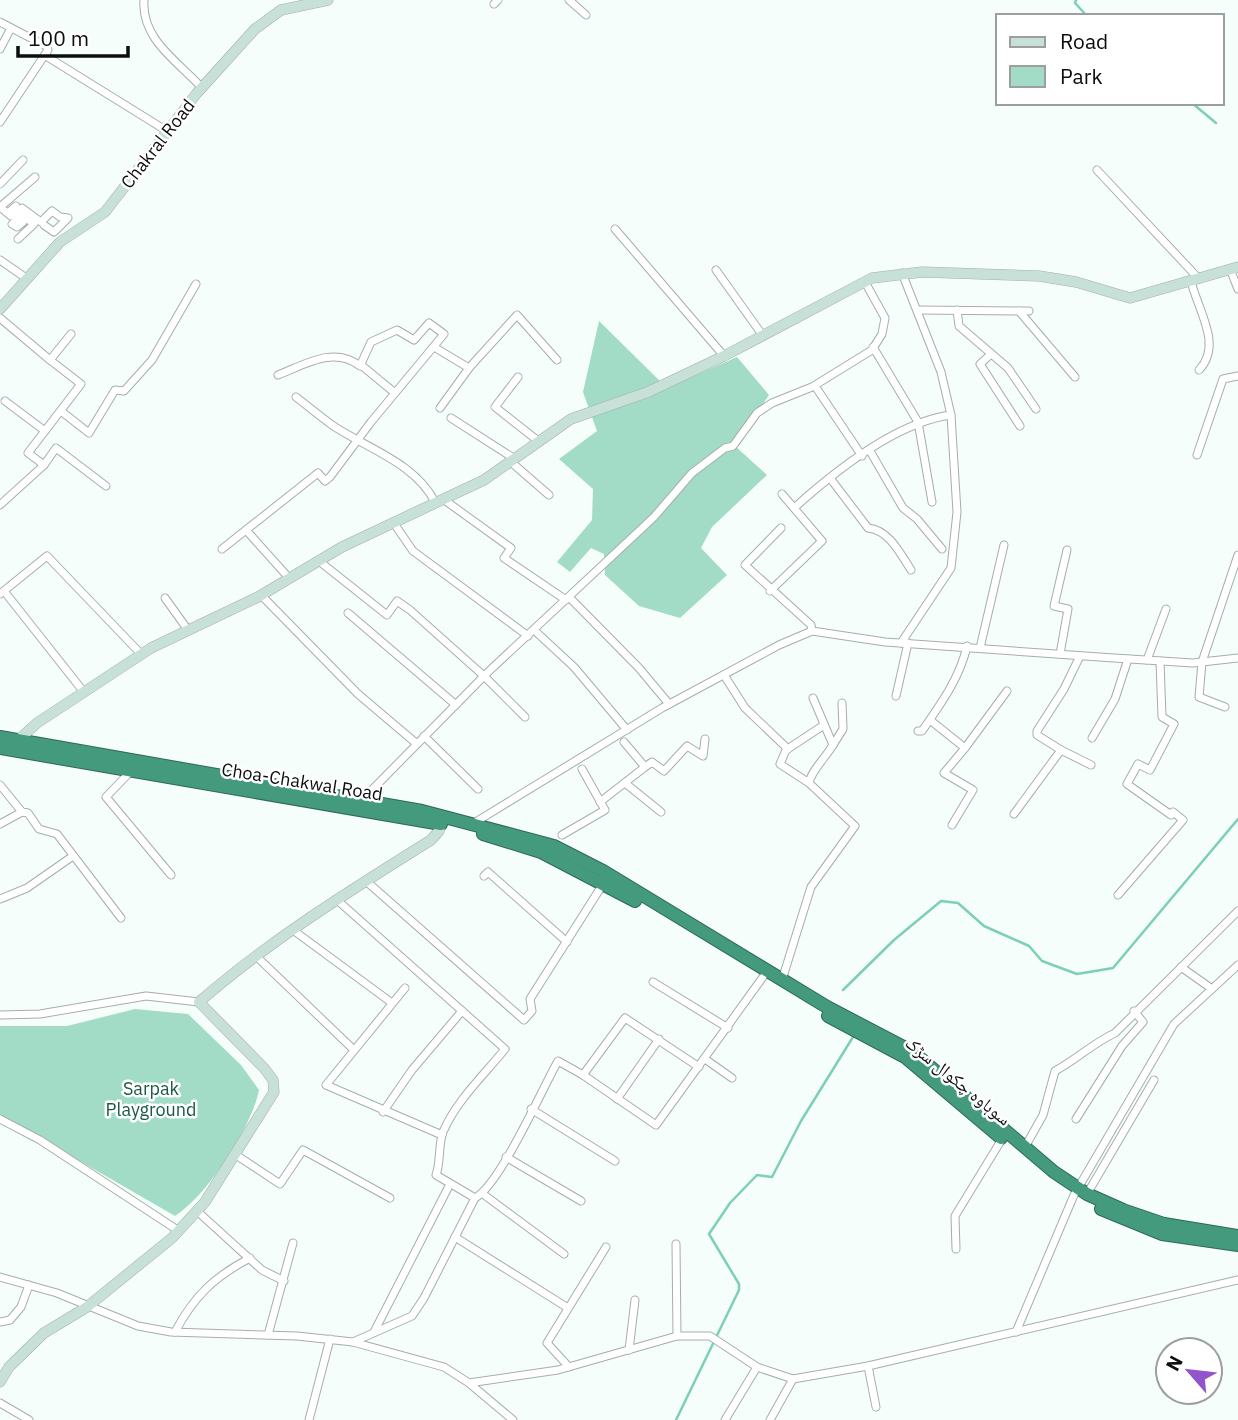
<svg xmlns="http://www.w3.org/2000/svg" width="1238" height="1420" font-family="'IBM Plex Sans','Noto Naskh Arabic',sans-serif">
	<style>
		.green { fill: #a3dcc6 }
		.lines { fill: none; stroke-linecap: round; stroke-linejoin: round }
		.stream { stroke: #7dd0b1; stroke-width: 2.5 }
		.street-casing { stroke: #a6aeaa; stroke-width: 9 }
		.secondary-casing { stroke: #a6aeaa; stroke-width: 11 }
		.highway-casing { stroke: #306955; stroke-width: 14 }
		.street { stroke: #fff; stroke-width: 7 }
		.secondary { stroke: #c7e1d8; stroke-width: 10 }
		.highway { stroke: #449a7d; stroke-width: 12 }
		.labels { text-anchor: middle; stroke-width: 5; stroke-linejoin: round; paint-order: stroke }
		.street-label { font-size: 18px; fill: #0b0e0c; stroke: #fff }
		.park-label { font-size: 18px; fill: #185945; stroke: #fff }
	</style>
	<rect width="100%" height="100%" fill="#f5fefa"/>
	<g class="green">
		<path d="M599,321L667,388L737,357L769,395L735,446L767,475L712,527L701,548L727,575L680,618L639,606L605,575L604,554L591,548L570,572L557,562L592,520L593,489L559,459L597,431L583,392Z"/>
		<path d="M135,1009L188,1014L241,1065L259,1090C252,1127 206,1197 175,1216L0,1115V1026H67Z"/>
	</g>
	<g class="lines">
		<g class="stream">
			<path d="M1076,0L1075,3L1087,16"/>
			<path d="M1192,103L1216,123"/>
			<path d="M843,990L894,940L941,901L958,903L984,926L1029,946L1042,961L1077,974L1113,968L1238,819"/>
			<path d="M676,1420L739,1290V1284L709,1234L730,1203L757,1175L772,1177L801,1121L853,1037"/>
		</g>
		<g class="street-casing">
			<g id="street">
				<path d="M144,0C141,40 179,62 202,88"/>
				<path d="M569,0L586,15"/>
				<path d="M494,4L498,0"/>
				<path d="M0,22L46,46L48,50L0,122"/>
				<path d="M0,49L11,28"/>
				<path d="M46,56L167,131"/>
				<path d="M1097,170L1199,279"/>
				<path d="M35,177L0,207L11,216L22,208L41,222L52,211L60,217L68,218L54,232L44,225"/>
				<path d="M0,184L23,160"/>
				<path d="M8,213L16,206"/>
				<path d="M615,229L724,356"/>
				<path d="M18,239L34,224L22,215L12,224L17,227L23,222"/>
				<path d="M0,260L26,278"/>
				<path d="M1230,269L1238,289"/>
				<path d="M716,270L763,336"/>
				<path d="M1191,281C1198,311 1223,345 1199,370"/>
				<path d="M918,310L1029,311"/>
				<path d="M957,310L959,326L1008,368L1036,409"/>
				<path d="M1019,311L1075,377"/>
				<path d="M0,318L50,360L71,334"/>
				<path d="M434,347L469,368L517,315L557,360"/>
				<path d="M873,347L918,422L932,502"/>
				<path d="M991,354L980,364L1020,426"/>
				<path d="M361,365L395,393"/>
				<path d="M518,377L495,407L537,440"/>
				<path d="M815,386L862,456"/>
				<path d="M296,397C309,407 322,418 335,427C369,449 416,464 435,502"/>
				<path d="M5,401L45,431"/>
				<path d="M440,408L469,368"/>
				<path d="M61,411L89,433L115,390L124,391L152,360L196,284"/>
				<path d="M451,418L515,459"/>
				<path d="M870,451L903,508L917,519L942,549"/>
				<path d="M1197,455L1223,379L1238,376"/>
				<path d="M511,462L549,495"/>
				<path d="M44,465L28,453L81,384L50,360"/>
				<path d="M830,478L868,528C889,530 900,553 911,570"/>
				<path d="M443,499L511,548L504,558L566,600"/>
				<path d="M0,505L44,465L56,448L106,486"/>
				<path d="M794,508C834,472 896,422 951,415"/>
				<path d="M393,522L413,551L528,636"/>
				<path d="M781,528L745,565L811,625L812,631"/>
				<path d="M246,530L289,578"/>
				<path d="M222,549L318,473L325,481L330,477L371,422L444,334L429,323L414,340L397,330L371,342L360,366C334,346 306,364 278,375"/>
				<path d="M319,561L387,615L397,601L410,610L484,676L525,717"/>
				<path d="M4,591L83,691"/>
				<path d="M770,591L822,541L782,494"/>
				<path d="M0,594L47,556L141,654"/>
				<path d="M261,595L358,694L417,744"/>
				<path d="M569,597L639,668L669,704"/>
				<path d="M165,598L188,630"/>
				<path d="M348,613L456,705"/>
				<path d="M534,630L574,667L627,730"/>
				<path d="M901,643L951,568L957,512L951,415L941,372L902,273"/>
				<path d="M980,648L1004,545"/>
				<path d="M1060,654L1068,609L1054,606L1067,550"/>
				<path d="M1147,660L1166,609"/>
				<path d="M724,675L745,708L788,749"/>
				<path d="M896,696L908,643"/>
				<path d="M1225,707L1199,697L1202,662L1238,555"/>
				<path d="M930,720L965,748L1007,691"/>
				<path d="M918,731H922C940,705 960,678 967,646"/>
				<path d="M424,736L478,789"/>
				<path d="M1092,738L1115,699L1128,659"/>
				<path d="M624,742L645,767L652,762L664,771L687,746L703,756L705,739"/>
				<path d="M833,745L843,729L842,703"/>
				<path d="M1061,750L1091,765"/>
				<path d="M131,771L106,797L171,875"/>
				<path d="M625,783L661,812"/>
				<path d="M809,783C811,771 826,757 833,745L813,698"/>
				<path d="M0,785L22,812L28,813L39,829L57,834L121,918"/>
				<path d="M362,800L487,673L654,517L692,473L725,448L733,446L757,413L772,403L812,387L872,350L882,334L885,318L865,282"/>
				<path d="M600,802L645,767"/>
				<path d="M1014,814L1061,750L1037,735V731L1064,689L1080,656"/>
				<path d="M474,823L662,708L779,645L812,631L885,642L1114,658L1193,663L1238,658"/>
				<path d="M0,824L22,812"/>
				<path d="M952,825L973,790L944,773L965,748"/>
				<path d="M562,835L605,810L582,769"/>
				<path d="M484,876L488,872L567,942"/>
				<path d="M366,881L524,1020L532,1011L530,999L603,884"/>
				<path d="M1118,895L1183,820L1173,812L1171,815L1127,784L1138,764L1150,770L1174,724L1162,717L1160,661"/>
				<path d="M0,899L27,888L73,856"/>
				<path d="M336,899L505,1049C484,1075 456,1101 443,1132C438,1145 441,1161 436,1175L475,1198L424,1298L412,1316L353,1342"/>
				<path d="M293,930L392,1003"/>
				<path d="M256,956L354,1050"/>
				<path d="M1181,967L1212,989"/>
				<path d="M782,980L811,887L855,826L809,783L780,764L786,750L824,725"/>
				<path d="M653,982L728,1028"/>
				<path d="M405,988L326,1085L442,1135"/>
				<path d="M0,1015L40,1014L146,996L199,1002"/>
				<path d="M705,1059L732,1078"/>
				<path d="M583,1075L656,1125L763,977"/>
				<path d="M617,1099L659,1039"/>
				<path d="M531,1109L615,1161"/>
				<path d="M383,1112L412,1070L462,1011"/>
				<path d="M0,1119L40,1140L179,1231"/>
				<path d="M1076,1119L1122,1046L1143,1022L1134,1011"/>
				<path d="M1025,1147L1043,1115L1055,1071C1076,1060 1093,1043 1115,1033L1238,911"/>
				<path d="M236,1155L280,1184L303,1150L390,1198"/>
				<path d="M506,1157L581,1201"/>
				<path d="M483,1194L564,1254"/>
				<path d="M1087,1194L1154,1080"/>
				<path d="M475,1198C500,1185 542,1089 558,1061L583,1075L625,1018L699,1067"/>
				<path d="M197,1211L262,1270L284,1281"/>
				<path d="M455,1237L568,1308"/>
				<path d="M676,1244L677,1336"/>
				<path d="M956,1249L955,1216L1002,1139"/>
				<path d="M0,1277L57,1293L138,1326L171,1332L297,1336L353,1342L444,1367L469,1383L513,1420"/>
				<path d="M0,1322L10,1320L21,1307L29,1285"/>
				<path d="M175,1332C194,1296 214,1277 250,1258"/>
				<path d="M374,1332L450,1184"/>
				<path d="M1016,1332L1074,1195L1174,1024L1238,965"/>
				<path d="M268,1335L293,1243"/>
				<path d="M629,1350L635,1300"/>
				<path d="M868,1366L876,1407"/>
				<path d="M569,1367L547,1343L606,1247"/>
				<path d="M469,1383L558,1370L677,1336H710L757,1367L793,1379L868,1366L1238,1280"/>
				<path d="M0,1403L29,1420"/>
				<path d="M309,1420L330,1339"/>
				<path d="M725,1420L757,1367"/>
				<path d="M770,1420L793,1379"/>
			</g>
		</g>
		<g class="secondary-casing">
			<g id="secondary">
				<path d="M0,309L60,242L105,212L197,93L255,29L281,10L328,0"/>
				<path d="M15,743L37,723L151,648L258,597L342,547L484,480L571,419L648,392L724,356L872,278L922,272L1039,276L1076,282L1130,298L1238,267"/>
				<path d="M0,1382L9,1367L44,1333L87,1307L172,1238L205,1202L274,1092L273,1080L264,1068L199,1002C270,940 351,890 431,840L439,831L442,819"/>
			</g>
		</g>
		<g class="highway-casing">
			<g id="highway">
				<path d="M0,737L422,811L554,846L603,871L827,1007L913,1052L1054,1172L1087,1194L1123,1210L1164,1224L1238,1236"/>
				<path d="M0,748L441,824"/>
				<path d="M483,834L541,852L635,901"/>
				<path d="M828,1016L905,1057L1001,1138"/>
				<path d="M1101,1209L1162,1234L1238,1245"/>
			</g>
		</g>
		<use href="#street" class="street"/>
		<use href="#secondary" class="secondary"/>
		<use href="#highway" class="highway"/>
	</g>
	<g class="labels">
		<g class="street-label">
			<text transform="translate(158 144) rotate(-52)" y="6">Chakral Road</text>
			<text transform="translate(302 782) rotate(9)" y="6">Choa-Chakwal Road</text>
			<text transform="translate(958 1081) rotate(39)" y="6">سوہاوہ چکوال سڑک</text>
		</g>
		<g class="park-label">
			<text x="151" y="1095">Sarpak<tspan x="151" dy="21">Playground</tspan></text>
		</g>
	</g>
	<rect x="996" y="14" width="228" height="91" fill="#ffffff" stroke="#9d9f9e" stroke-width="2"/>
	<rect x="1010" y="37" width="35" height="10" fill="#c7e1d8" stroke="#9d9f9e" stroke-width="2"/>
	<text x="1060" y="49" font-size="21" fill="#0b0e0c">Road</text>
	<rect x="1010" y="66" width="35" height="21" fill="#a3dcc6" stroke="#9d9f9e" stroke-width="2"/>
	<text x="1060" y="84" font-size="21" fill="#0b0e0c">Park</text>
	<g transform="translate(1189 1371) rotate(298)"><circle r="33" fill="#ffffff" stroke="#9d9f9e" stroke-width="2"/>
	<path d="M0-5L12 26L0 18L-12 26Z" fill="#9254ca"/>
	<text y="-10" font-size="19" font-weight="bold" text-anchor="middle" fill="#0b0e0c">N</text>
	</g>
	<path d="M18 46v10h110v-10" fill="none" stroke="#0b0e0c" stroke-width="3.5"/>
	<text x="28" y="46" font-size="21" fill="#0b0e0c" stroke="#ffffff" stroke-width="5" paint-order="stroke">100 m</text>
</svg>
